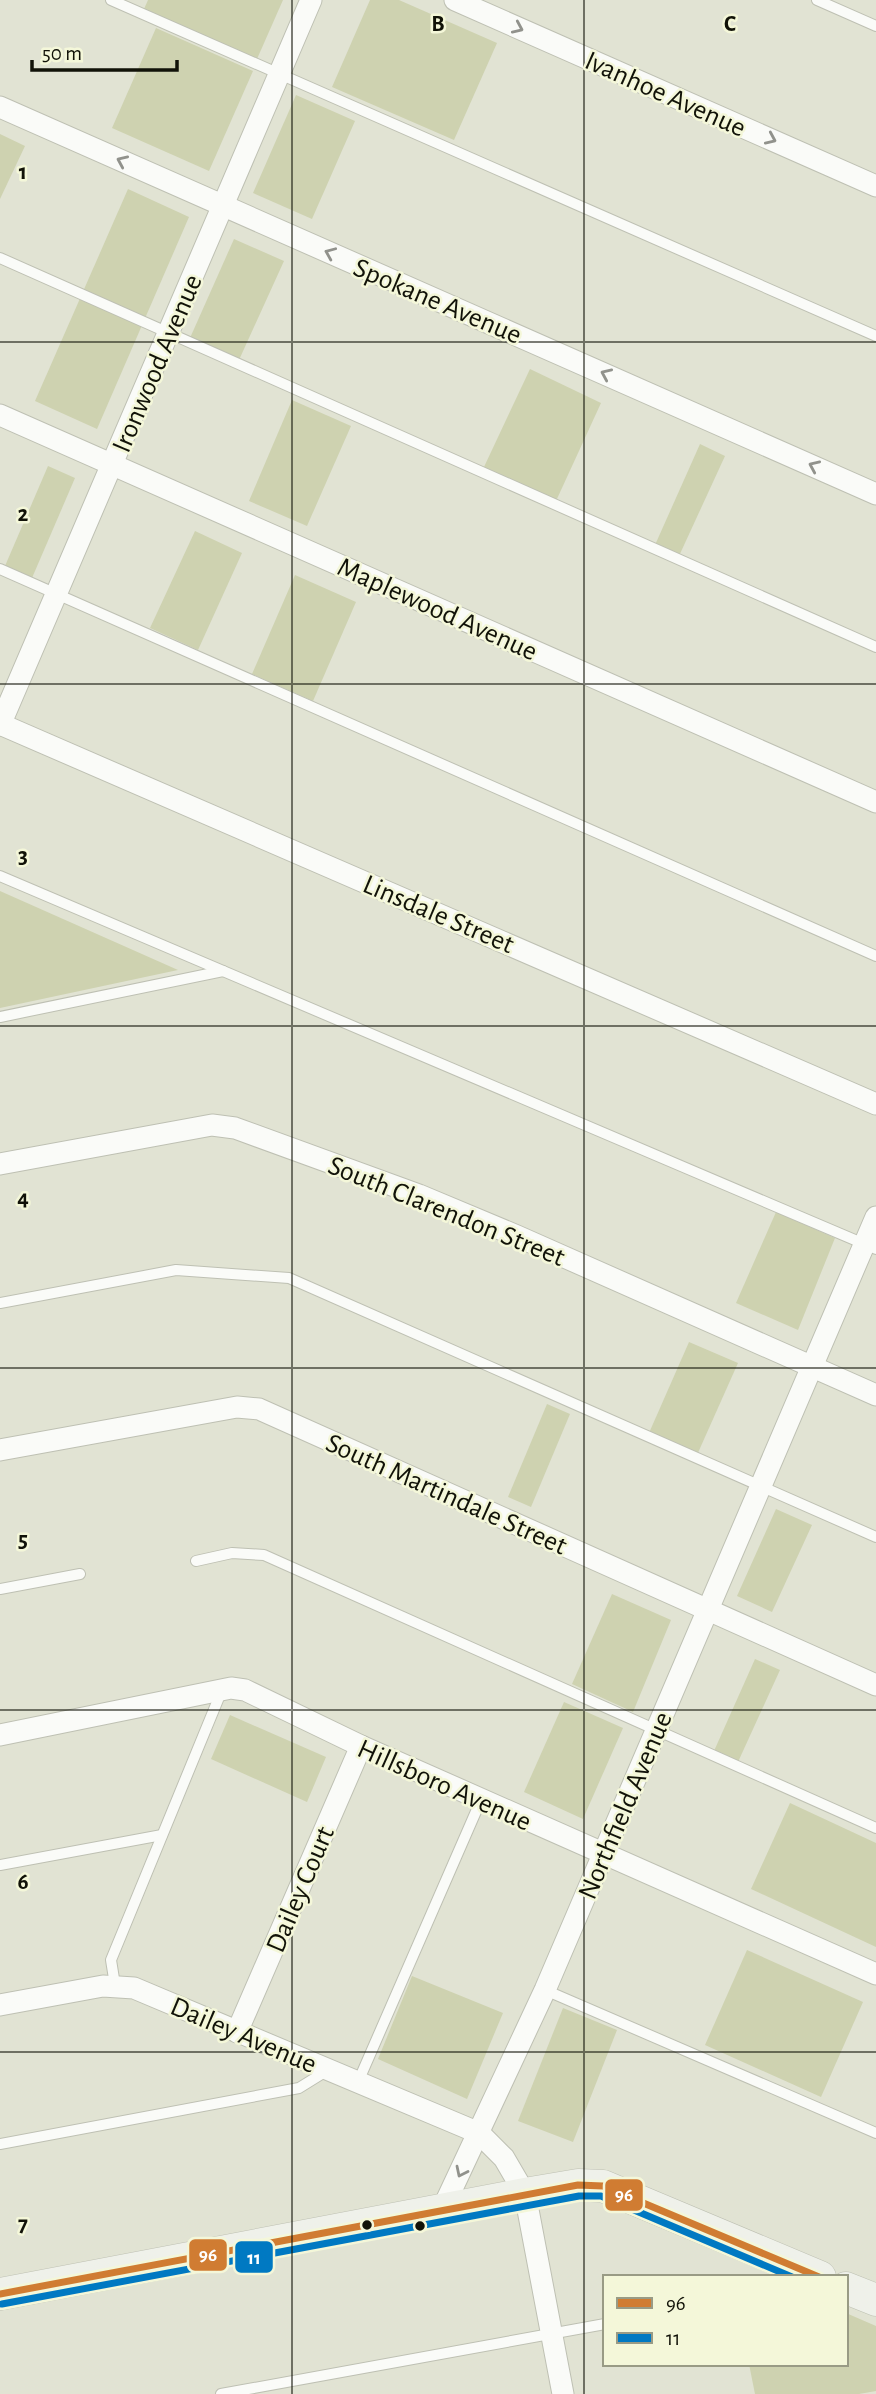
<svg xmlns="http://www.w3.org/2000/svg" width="876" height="2394" font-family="'Alegreya Sans',sans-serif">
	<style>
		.green { fill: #ced2b0 }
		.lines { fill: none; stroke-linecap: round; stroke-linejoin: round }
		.lane-casing { stroke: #bec0b3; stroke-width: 12 }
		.street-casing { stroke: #bec0b3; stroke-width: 23 }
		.secondary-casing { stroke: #bec0b3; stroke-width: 33 }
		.lane { stroke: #fafbf8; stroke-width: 10 }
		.street { stroke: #fafbf8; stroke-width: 21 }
		.secondary { stroke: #eff1ea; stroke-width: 32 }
		.bus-1-casing { stroke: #f4f7d9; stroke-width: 12 }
		.bus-2-casing { stroke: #f4f7d9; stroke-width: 12 }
		.bus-1 { stroke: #d07c32; stroke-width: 7 }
		.bus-2 { stroke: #0079c2; stroke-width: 7 }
		.oneway { stroke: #91928c }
		.grid { fill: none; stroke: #111208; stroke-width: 2; stroke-opacity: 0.55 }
		.bus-dot { fill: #111208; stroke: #f4f7d9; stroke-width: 2.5 }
		.labels { text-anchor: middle; stroke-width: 5; stroke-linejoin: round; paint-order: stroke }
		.street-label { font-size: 28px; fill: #111208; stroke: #f4f7d9 }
		.grid-label { font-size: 23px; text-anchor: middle; font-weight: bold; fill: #111208; stroke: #f4f7d9; stroke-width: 5; stroke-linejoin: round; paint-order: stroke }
		.line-badge { stroke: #f4f7d9; stroke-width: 2.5 }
		.badge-label { font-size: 19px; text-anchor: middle; font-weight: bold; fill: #fff }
	</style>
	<rect width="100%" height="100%" fill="#e1e3d3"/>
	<g class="green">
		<path d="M148,0H283L257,59L144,9Z"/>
		<path d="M370,0H399L497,43L454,140L332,87Z"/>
		<path d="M156,28L253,71L209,171L112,128Z"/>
		<path d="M296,95L355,121L312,219L253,193Z"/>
		<path d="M0,134L25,146L0,199Z"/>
		<path d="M128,189L189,217L97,429L35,401Z"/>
		<path d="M234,239L284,261L239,360L190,338Z"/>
		<path d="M530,369L601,403L556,501L484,467Z"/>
		<path d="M292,400L351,426L307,526L249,501Z"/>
		<path d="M700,444L725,456L679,556L655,545Z"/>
		<path d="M48,466L75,478L32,578L5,566Z"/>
		<path d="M195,531L242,553L198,650L150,628Z"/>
		<path d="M295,575L356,602L313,701L252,674Z"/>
		<path d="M0,891L178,970L0,1008Z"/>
		<path d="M776,1212L835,1238L798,1330L736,1303Z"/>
		<path d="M689,1342L738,1363L697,1455L649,1433Z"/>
		<path d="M547,1404L570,1414L531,1507L508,1497Z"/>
		<path d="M776,1509L812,1525L772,1612L737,1596Z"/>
		<path d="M612,1594L671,1620L633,1712L572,1684Z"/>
		<path d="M755,1659L780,1670L738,1762L714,1751Z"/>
		<path d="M564,1702L623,1728L583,1819L524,1792Z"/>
		<path d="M230,1715L326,1757L307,1802L211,1759Z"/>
		<path d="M790,1803L876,1843V1947L751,1889Z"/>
		<path d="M747,1950L863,2002L821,2097L705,2045Z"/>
		<path d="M412,1976L503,2013L467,2099L378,2059Z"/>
		<path d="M563,2008L617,2030L573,2142L518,2121Z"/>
		<path d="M846,2313L876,2326V2391L859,2394H755L749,2364H846Z"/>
	</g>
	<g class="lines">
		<g class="lane-casing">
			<g id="lane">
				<path d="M111,0L876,336"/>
				<path d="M817,0L876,26"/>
				<path d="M0,258L876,647"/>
				<path d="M0,569L876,956"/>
				<path d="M0,876L876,1249"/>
				<path d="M0,1017L223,971"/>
				<path d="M0,1303L176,1270L289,1278L876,1537"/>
				<path d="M196,1561L232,1553L264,1555L876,1828"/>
				<path d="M0,1589L80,1574"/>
				<path d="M0,1865L162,1835"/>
				<path d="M115,1985L111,1960L222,1690"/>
				<path d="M545,1990L876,2133"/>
				<path d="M358,2082L481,1800"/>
				<path d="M0,2144L299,2088L328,2070"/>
				<path d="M221,2394L605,2324"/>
			</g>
		</g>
		<g class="street-casing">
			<g id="street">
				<path d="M455,0L876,186"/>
				<path d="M0,107L876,494"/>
				<path d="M0,415L876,802"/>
				<path d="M0,724L876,1104"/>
				<path d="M0,725L311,0"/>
				<path d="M0,1164L212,1125L235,1128L419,1195L517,1236L876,1395"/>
				<path d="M0,1450L237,1407L259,1409L876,1685"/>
				<path d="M0,1735L231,1688L245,1690L361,1746L876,1974"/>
				<path d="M0,2005L103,1986L134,1988L479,2133L504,2158L525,2194L563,2394"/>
				<path d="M237,2032L361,1746"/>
				<path d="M442,2210L545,1990L876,1217"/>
			</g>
		</g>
		<g class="secondary-casing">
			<g id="secondary">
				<path d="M846,2288L876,2300"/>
				<path d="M0,2294L525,2194L578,2185L603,2186L820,2277"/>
			</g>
		</g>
		<use href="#lane" class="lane"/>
		<use href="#street" class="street"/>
		<use href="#secondary" class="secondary"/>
		<g class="bus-1-casing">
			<path id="bus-1" d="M0,2294L578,2185L603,2186L819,2277"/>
		</g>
		<g class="bus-2-casing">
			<path id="bus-2" d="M2,2304L579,2196H601L792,2277"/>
		</g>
		<use href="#bus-1" class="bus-1"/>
		<use href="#bus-2" class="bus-2"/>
	</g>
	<defs><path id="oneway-chevron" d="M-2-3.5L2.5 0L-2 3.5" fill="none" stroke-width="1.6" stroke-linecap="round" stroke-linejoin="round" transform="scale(1.75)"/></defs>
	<g class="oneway">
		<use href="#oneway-chevron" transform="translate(518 28) rotate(24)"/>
		<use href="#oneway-chevron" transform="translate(771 139) rotate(24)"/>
		<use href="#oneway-chevron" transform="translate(122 161) rotate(-156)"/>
		<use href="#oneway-chevron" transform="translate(330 253) rotate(-157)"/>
		<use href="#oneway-chevron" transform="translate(606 374) rotate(-156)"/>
		<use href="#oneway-chevron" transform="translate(814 466) rotate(-156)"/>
		<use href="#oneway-chevron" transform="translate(461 2172) rotate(116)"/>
	</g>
	<path class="grid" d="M292,0V2394M584,0V2394M0,342H876M0,684H876M0,1026H876M0,1368H876M0,1710H876M0,2052H876"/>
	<g class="bus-dot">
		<circle cx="367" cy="2225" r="6"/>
		<circle cx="420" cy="2226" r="6"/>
	</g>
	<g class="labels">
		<g class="street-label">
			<text transform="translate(666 93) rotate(24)" y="10">Ivanhoe Avenue</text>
			<text transform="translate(438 300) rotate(23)" y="10">Spokane Avenue</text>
			<text transform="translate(156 363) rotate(-67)" y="10">Ironwood Avenue</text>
			<text transform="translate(438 608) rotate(24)" y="10">Maplewood Avenue</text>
			<text transform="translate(439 913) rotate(23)" y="10">Linsdale Street</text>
			<text transform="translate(447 1210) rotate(22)" y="10">South Clarendon Street</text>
			<text transform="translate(447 1493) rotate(24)" y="10">South Martindale Street</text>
			<text transform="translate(445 1784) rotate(24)" y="10">Hillsboro Avenue</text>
			<text transform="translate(624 1805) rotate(-67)" y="10">Northfield Avenue</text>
			<text transform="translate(299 1889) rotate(-67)" y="10">Dailey Court</text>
			<text transform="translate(244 2034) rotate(23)" y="10">Dailey Avenue</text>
		</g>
	</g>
	<g class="grid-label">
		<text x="438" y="31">B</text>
		<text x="730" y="31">C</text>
		<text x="23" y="179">1</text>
		<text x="23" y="521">2</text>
		<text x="23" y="863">3</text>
		<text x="23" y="1205">4</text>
		<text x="23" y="1547">5</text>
		<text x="23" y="1889">6</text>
		<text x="23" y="2231">7</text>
	</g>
	<g class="line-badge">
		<rect x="604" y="2178" width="40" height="34" rx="7" fill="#d07c32"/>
		<rect x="188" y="2238" width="40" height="34" rx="7" fill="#d07c32"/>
		<rect x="234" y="2240" width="40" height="34" rx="7" fill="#0079c2"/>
	</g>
	<g class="badge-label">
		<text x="624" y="2201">96</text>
		<text x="208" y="2261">96</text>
		<text x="254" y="2264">11</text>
	</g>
	<rect x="603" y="2275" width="245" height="91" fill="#f4f7d9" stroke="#999b85" stroke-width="2"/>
	<rect x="617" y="2298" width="35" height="10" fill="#d07c32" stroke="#999b85" stroke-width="2"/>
	<text x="666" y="2310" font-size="21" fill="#111208">96</text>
	<rect x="617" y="2333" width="35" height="10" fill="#0079c2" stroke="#999b85" stroke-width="2"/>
	<text x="666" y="2345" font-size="21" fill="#111208">11</text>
	<path d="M32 60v10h145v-10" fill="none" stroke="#111208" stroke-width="3.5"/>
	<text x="42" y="60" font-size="21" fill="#111208" stroke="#f4f7d9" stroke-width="5" paint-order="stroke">50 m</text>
</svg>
